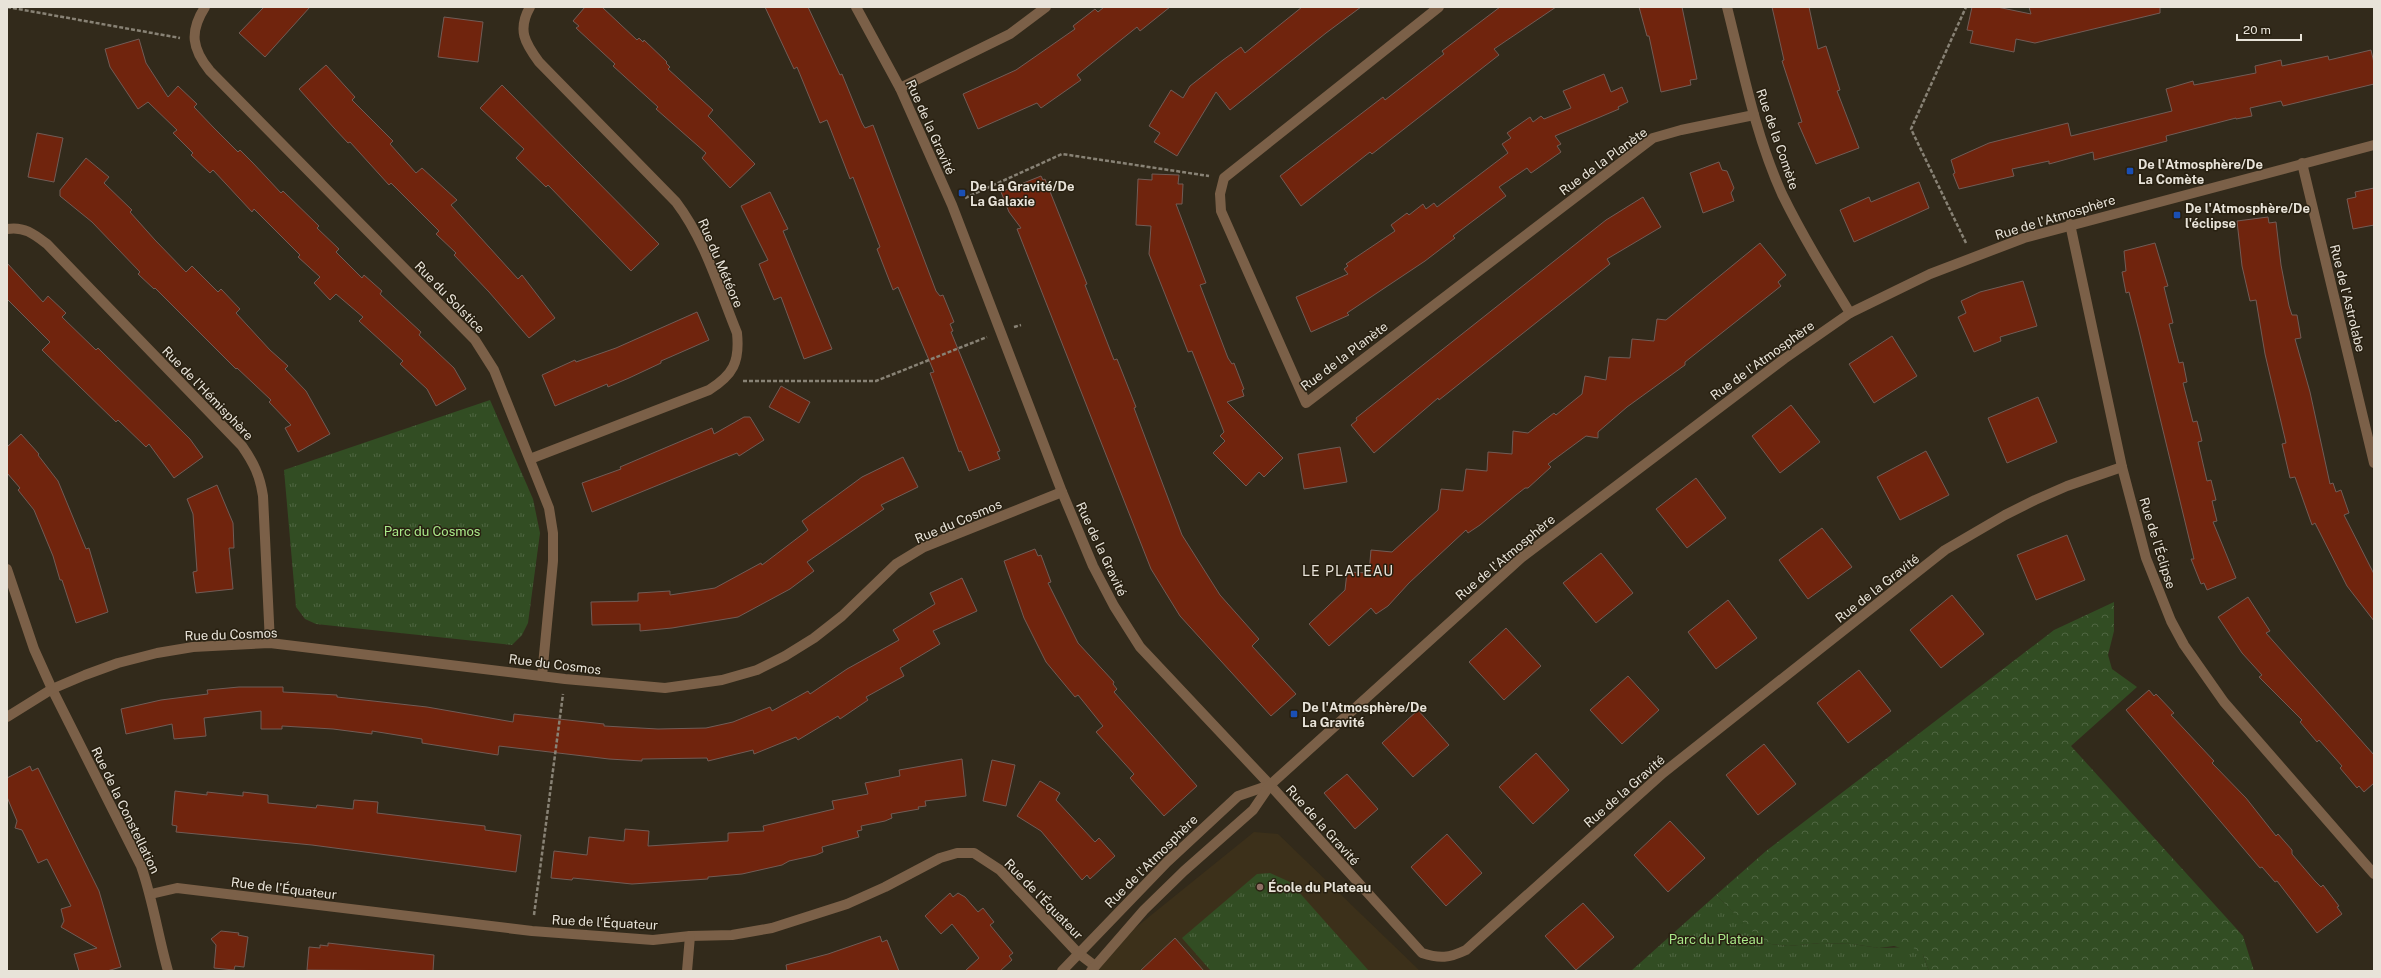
<svg xmlns="http://www.w3.org/2000/svg" width="2381" height="978" font-family="'Public Sans',sans-serif">
	<style>
		.built { fill: #3c301a }
		.forest { fill: url(#forest-crowns) }
		.park { fill: url(#park-tufts) }
		.building { fill: #70240d; stroke: #715c56 }
		.lines { fill: none; stroke-linecap: round; stroke-linejoin: round }
		.path { stroke: #888275; stroke-width: 2.5; stroke-dasharray: 4 2; stroke-linecap: butt }
		.minor { stroke: #7b6048; stroke-width: 10 }
		.transit-dot { fill: #1a4fb4; stroke: #282011; stroke-width: 1.5 }
		.education-dot { fill: #8d6e63; stroke: #282011; stroke-width: 1.5 }
		.labels { text-anchor: middle; stroke-width: 3; stroke-linejoin: round; paint-order: stroke }
		.street-label { font-size: 13px; fill: #e8e3d9; stroke: #282011 }
		.poi-label { font-size: 13px; font-weight: bold; fill: #e8e3d9; stroke: #282011; text-anchor: start }
		.park-label { font-size: 13px; fill: #a9e989; stroke: #282011 }
		.neighbourhood-label { font-size: 14px; letter-spacing: 1px; fill: #e8e3d9; stroke: #282011 }
	</style>
	<defs>
		<pattern id="forest-crowns" width="20" height="18" patternUnits="userSpaceOnUse"><rect width="20" height="18" fill="#324d23"/><path d="M2 6a3 3 0 1 1 6 0M12 15a3 3 0 1 1 6 0" fill="none" stroke="#506642"/></pattern>
		<pattern id="park-tufts" width="24" height="20" patternUnits="userSpaceOnUse"><rect width="24" height="20" fill="#324d23"/><path d="M3 7l-1-3M5 7V3M7 7l1-3M15 17l-1-3M17 17v-4M19 17l1-3" fill="none" stroke="#506642"/></pattern>
	</defs>
	<rect width="100%" height="100%" fill="#322a1b"/>
	<path class="built" d="M1254,832L1278,834L1420,971H1096L1134,929Z"/>
	<path class="forest" d="M2114,602V631L2108,655L2112,669L2137,687L2071,746L2243,936L2254,971H1929L1923,955L1894,946L1879,948L1852,944L1821,943L1788,946L1771,944L1761,941L1716,895L1766,851L2054,630Z"/>
	<g class="park">
		<path d="M490,400L533,499L540,533L528,623L522,635L512,645L316,624L305,619L296,607L284,470Z"/>
		<path d="M1270,873L1290,882L1369,971H1211L1182,938L1257,874Z"/>
		<path d="M1716,895L1761,940L1771,944L1788,946L1821,943L1852,944L1879,948L1912,947L1923,955L1929,971H1631Z"/>
	</g>
	<g class="building">
		<path d="M264,7H310L265,57L239,33Z"/>
		<path d="M585,7H602L637,40L639,38L643,42L644,40L667,62L666,63L670,67L668,69L713,110L708,116L755,164L730,188L702,158L706,153L656,109L658,107L613,66L615,64L576,28L579,26L573,21Z"/>
		<path d="M765,7H808L840,75L842,74L862,123L865,128L873,125L936,291L940,296L943,295L954,322L950,324L953,331L951,332L1000,451L997,452L1000,459L969,471L961,451L959,452L930,373L934,372L898,287L893,290L877,249L880,247L853,177L850,179L827,120L820,123L797,67L794,69Z"/>
		<path d="M1104,7H1170L1140,31L1137,27L1077,75L1081,80L1041,108L1037,103L978,129L963,94L1016,70L1075,29L1073,26L1095,9L1098,12Z"/>
		<path d="M1302,7H1361L1326,33L1230,110L1216,92L1177,156L1154,142L1160,133L1149,126L1171,90L1183,98L1190,86L1223,60L1241,47L1245,53Z"/>
		<path d="M1500,7H1556L1494,49L1499,55L1372,154L1370,152L1301,206L1280,176L1383,97L1385,100L1444,54L1442,51Z"/>
		<path d="M1639,7H1682L1697,79L1690,80L1691,85L1661,92L1649,36H1647Z"/>
		<path d="M1772,7H1809L1818,49L1826,46L1840,90L1837,91L1859,148L1816,164L1798,123L1802,122L1782,61L1784,60Z"/>
		<path d="M1972,7H1997L2031,14L2029,7H2160V13L2035,43L2016,39L2014,52L1970,43L1973,31L1967,30Z"/>
		<path d="M444,17L483,22L478,62L438,57Z"/>
		<path d="M139,39L146,63L168,97L178,86L197,104L194,107L214,128L238,152L240,150L253,163L281,193L283,191L319,226L317,228L339,249L336,252L362,278L364,275L382,291L380,294L421,332L419,335L454,368L466,389L436,406L427,389L400,364L403,361L359,321L363,317L336,294L330,300L314,283L320,277L298,257L300,255L254,209L252,212L213,170L210,173L191,155L193,153L173,133L177,130L148,102L138,109L110,67L105,49Z"/>
		<path d="M2371,50L2374,63V84L2283,106L2281,101L2250,108L2252,116L2236,119V118L2166,136L2167,141L2094,160L2093,152L2049,164V161L2012,169L2014,176L1959,189L1953,174L1955,173L1951,160L1989,143L2068,123L2071,136L2172,111L2166,89L2193,81L2194,85L2256,73L2255,66L2281,60L2282,66L2328,56L2329,60Z"/>
		<path d="M326,65L355,97L352,100L393,141L390,144L416,173L422,168L457,200L451,205L518,279L522,275L555,318L529,338L489,292L454,255L456,253L436,234L439,231L391,183L389,185L350,142L348,143L334,128L299,89Z"/>
		<path d="M1604,74L1611,92L1622,87L1628,102L1618,107L1619,109L1555,136L1561,144L1557,146L1561,152L1531,173L1527,168L1499,187L1506,196L1453,236L1455,238L1425,261L1347,313L1349,315L1311,332L1296,297L1348,274L1344,269L1348,266L1346,264L1395,231L1391,225L1407,213L1409,215L1423,204L1426,209L1434,203L1437,207L1508,153L1502,144L1511,138L1507,133L1530,117L1533,122L1541,116L1544,119L1571,108L1563,91Z"/>
		<path d="M502,85L659,244L631,271L548,185L546,187L516,158L524,149L480,108Z"/>
		<path d="M37,133L63,138L54,182L28,177Z"/>
		<path d="M86,158L109,177L104,183L132,210L130,212L155,240L186,272L192,266L218,292L221,289L240,309L236,313L270,350L288,366L285,369L306,391L330,434L298,452L285,428L291,425L269,402L271,400L237,368L236,369L155,288L154,289L138,274L140,272L92,222L60,196V190Z"/>
		<path d="M1719,162L1722,170L1727,171L1734,188L1731,193L1734,201L1703,213L1690,173Z"/>
		<path d="M1152,174L1179,175L1178,184H1183L1182,204H1176L1206,283L1200,285L1228,358L1232,364L1234,363L1244,389L1242,390L1244,396L1227,402L1283,458L1264,477L1259,472L1246,486L1213,453L1225,441L1220,436L1224,432L1192,351L1188,352L1149,254L1151,226L1136,225L1138,179L1152,180Z"/>
		<path d="M1041,176L1043,180L1045,179L1087,284L1085,285L1114,360L1117,359L1136,407L1134,408L1182,535L1220,595L1259,639L1252,646L1296,694L1271,716L1180,616L1151,569L1017,229L1021,228L1009,212L1001,192Z"/>
		<path d="M1919,182L1929,208L1854,242L1840,210L1869,197L1871,202Z"/>
		<path d="M2374,188V225L2353,229L2347,199L2356,197L2355,192Z"/>
		<path d="M770,192L788,229L783,231L832,349L804,359L781,297L774,300L759,264L768,260L741,206Z"/>
		<path d="M1643,197L1661,227L1607,259L1610,264L1439,400L1438,398L1374,453L1351,425L1357,420L1356,418L1606,220Z"/>
		<path d="M2268,217L2269,223L2276,222L2281,265L2289,306L2292,315H2297L2301,338L2295,339L2310,392L2330,484L2333,483L2336,492L2341,490L2349,513L2344,515L2374,574V621L2347,586L2315,523L2312,525L2295,477L2290,478L2282,444L2286,443L2265,354L2256,300L2250,301L2242,266L2237,221Z"/>
		<path d="M1760,243L1786,275L1778,282L1781,286L1685,362V365L1627,407L1598,432V438L1586,436L1548,464L1551,467L1528,488H1525L1516,495L1480,525L1468,533L1466,530L1409,583L1388,606L1376,614L1371,608L1329,646L1309,624L1345,590L1347,572L1369,573L1371,550L1392,552L1438,510L1441,489L1463,491L1466,469L1487,471L1488,452L1512,454L1513,431L1528,433L1554,413L1556,415L1582,394L1585,376L1606,380L1609,357L1630,358L1632,339L1654,341L1657,319L1666,320Z"/>
		<path d="M2155,243L2168,286L2164,287L2173,323L2169,324L2179,363L2183,362L2187,382L2183,383L2193,422L2197,421L2202,441L2198,442L2207,481L2211,480L2216,500L2212,501L2217,521L2213,522L2236,578L2207,590L2204,583L2201,584L2191,559H2194L2139,331L2129,292L2126,293L2122,272L2126,271L2124,251Z"/>
		<path d="M7,263L43,302L48,296L66,313L62,317L96,350L98,348L190,439L203,457L174,478L149,444L146,447L118,420L116,422L42,350L50,342L7,299Z"/>
		<path d="M2023,281L2037,326L2000,337L2001,341L1974,352L1958,317L1966,313L1961,301L1980,292Z"/>
		<path d="M697,312L709,340L661,361V363L629,378L608,387L607,384L555,406L542,375L575,360L576,362L616,348Z"/>
		<path d="M1892,336L1917,376L1874,403L1849,364Z"/>
		<path d="M781,386L810,402L799,423L769,407Z"/>
		<path d="M2038,397L2057,442L2007,463L1988,418Z"/>
		<path d="M1791,405L1820,442L1780,473L1752,436Z"/>
		<path d="M744,417H750L764,440L739,456L737,453L592,512L582,483L621,469L620,467L712,428L714,434Z"/>
		<path d="M21,434L39,454L38,455L58,481L86,549L89,548L108,612L76,623L62,580H60L53,556L34,510L18,490L20,488L7,473V447Z"/>
		<path d="M1340,447L1347,482L1304,489L1298,454Z"/>
		<path d="M1926,451L1949,495L1900,520L1877,477Z"/>
		<path d="M903,457L918,487L881,505L884,509L807,562L814,571L790,589L738,617L672,628L640,631V624L592,625L591,602L638,601V593L670,591V595L715,588L761,563L762,565L808,530L802,521L862,477Z"/>
		<path d="M1696,478L1726,518L1687,548L1656,509Z"/>
		<path d="M217,485L233,523L234,548H229L233,589L196,593L193,572L197,571L193,514L187,499Z"/>
		<path d="M1822,528L1852,567L1808,599L1779,560Z"/>
		<path d="M2067,535L2085,580L2036,600L2017,555Z"/>
		<path d="M1035,549L1038,556L1041,555L1051,582L1048,583L1078,643L1114,682L1113,684L1117,689L1114,692L1197,786L1164,816L1130,778L1134,774L1096,732L1103,726L1078,695L1075,697L1046,662L1024,618L1004,561Z"/>
		<path d="M1601,553L1633,593L1596,623L1563,583Z"/>
		<path d="M962,578L977,611L933,631L940,644L900,668L904,676L866,697L868,700L840,719L838,716L798,740L796,737L754,754L753,750L708,761L707,758L642,759V761L609,759L499,746L498,755L422,743V739L372,731V734L333,729L282,726V729H261V711L204,718L206,736L174,739L172,724L126,734L121,709L161,700L208,694L207,690L239,687H283V692L337,695V697L427,707L513,722L514,714L604,724V726L658,729L706,728L733,722L770,707L772,711L808,691L810,694L847,669L899,640L893,630L935,604L930,593Z"/>
		<path d="M1952,595L1984,634L1941,668L1910,630Z"/>
		<path d="M2248,597L2270,631L2266,633L2374,755V783L2364,792L2359,786L2357,788L2340,768L2342,766L2319,740L2317,742L2300,722L2302,720L2259,677L2262,675L2242,653L2218,617Z"/>
		<path d="M1728,600L1757,638L1716,669L1688,632Z"/>
		<path d="M1506,628L1541,666L1504,700L1469,662Z"/>
		<path d="M1859,670L1891,711L1848,743L1817,703Z"/>
		<path d="M1628,676L1659,710L1622,744L1590,710Z"/>
		<path d="M2149,690L2154,696L2156,694L2174,713L2171,715L2214,761L2212,763L2246,798L2276,836L2278,834L2292,850V854L2315,881L2321,887L2323,885L2339,906L2337,907L2342,914L2317,933L2277,881L2275,882L2262,867L2260,868L2126,710Z"/>
		<path d="M1418,710L1449,745L1413,777L1382,743Z"/>
		<path d="M1764,744L1796,784L1758,815L1726,775Z"/>
		<path d="M1536,753L1569,790L1533,824L1499,787Z"/>
		<path d="M962,759L966,796L925,801L926,806L918,807L919,809L891,814L892,818L885,821L861,826L862,830L857,831L859,837L822,847L823,852L816,855L789,861L782,865L742,874L708,877V879L632,884L573,878L572,880L551,878L554,851L587,855L589,837L624,841L625,829L649,831L648,846L728,841V833L764,831L763,826L834,809L832,801L868,794L865,783L900,776L899,770Z"/>
		<path d="M992,760L1015,765L1006,806L983,801Z"/>
		<path d="M30,766L32,771L38,768L99,891L121,967L107,971H79L74,954L97,948L61,927L64,921L61,909L71,906L47,859L38,863L22,830L15,828L17,821L7,797V778Z"/>
		<path d="M1347,774L1378,809L1355,829L1324,793Z"/>
		<path d="M1040,781L1060,793L1056,800L1095,842L1099,838L1115,856L1090,879L1087,875L1082,880L1041,831L1017,816Z"/>
		<path d="M175,791L207,795V792L243,796V792L268,795V803L316,808L317,805L353,809L354,800L378,802L377,813L485,826V830L521,835L516,872L312,845L176,832L177,826L172,825Z"/>
		<path d="M1670,821L1705,858L1668,892L1634,855Z"/>
		<path d="M1447,834L1482,873L1446,906L1411,867Z"/>
		<path d="M950,893L953,897L958,893L965,897L978,912L983,908L994,922L990,925L1013,953L1009,956L1012,960L1000,971H965L979,958L952,924L941,934L925,916Z"/>
		<path d="M1583,903L1614,937L1576,970L1545,936Z"/>
		<path d="M221,931L239,933L238,935L248,937L244,967L235,966L234,970L214,968L216,945L211,939Z"/>
		<path d="M880,936L882,942L887,940L899,971H787L786,965L828,954Z"/>
		<path d="M1175,938L1204,971H1140Z"/>
		<path d="M328,943L434,955L433,971L307,970L309,947L320,948V945L328,946Z"/>
	</g>
	<g class="lines">
		<g class="path">
			<path d="M7,7L180,38"/>
			<path d="M965,198L1062,154L1209,176"/>
			<path d="M1966,243L1911,129L1966,7"/>
			<path d="M1014,327L1021,325"/>
			<path d="M743,381H876L987,337"/>
			<path d="M534,915L563,694"/>
		</g>
		<g class="minor">
			<path d="M205,7C189,32 192,49 210,71L475,340L494,370L549,508L553,533V561L542,676"/>
			<path d="M530,7C517,30 525,43 539,62L676,202C705,240 719,289 737,333C740,362 733,375 709,390L530,459"/>
			<path d="M856,7L900,88L952,205L1062,492L1093,566L1114,606L1140,647L1270,785L1422,953C1440,959 1449,958 1466,950L1663,773L1945,550L2005,515L2035,500L2067,486L2122,467"/>
			<path d="M1439,7L1224,178L1220,194L1221,211L1306,403L1653,138L1681,130L1754,115"/>
			<path d="M1727,7C1743,70 1755,134 1782,194C1802,235 1826,274 1850,313"/>
			<path d="M900,88L1010,34L1046,7"/>
			<path d="M2302,163L2374,463"/>
			<path d="M2070,224L2122,467L2146,558L2171,621L2184,645L2224,702L2374,874"/>
			<path d="M7,229C24,226 34,234 47,244L242,446C254,463 260,476 263,496L270,643"/>
			<path d="M7,569L34,649L52,689L141,866C153,900 158,936 168,971"/>
			<path d="M7,717L52,689L85,675L118,663L157,653L193,647L270,643L565,679L665,688L722,680L757,670L785,656L814,638L842,616L896,564L924,547L1062,492"/>
			<path d="M151,894L177,888L532,931L653,940L690,936L732,935L772,928L847,904L885,887L940,858L957,853H974L1000,870L1078,953L1095,966"/>
			<path d="M687,971L690,936"/>
			<path d="M1062,971L1167,862L1238,796L1270,785"/>
			<path d="M1091,971L1144,910L1184,871L1253,810L1270,785L1521,558L1784,359L1850,313L1930,274L2024,238L2374,145"/>
		</g>
	</g>
	<g class="transit-dot">
		<rect x="2126" y="167" width="8" height="8" rx="2"/>
		<rect x="958" y="189" width="8" height="8" rx="2"/>
		<rect x="2173" y="211" width="8" height="8" rx="2"/>
		<rect x="1290" y="710" width="8" height="8" rx="2"/>
	</g>
	<circle class="education-dot" cx="1260" cy="887" r="4"/>
	<g class="labels">
		<g class="street-label">
			<text transform="translate(931 127) rotate(66)" y="5">Rue de la Gravité</text>
			<text transform="translate(1778 139) rotate(71)" y="5">Rue de la Comète</text>
			<text transform="translate(1603 161) rotate(-36)" y="5">Rue de la Planète</text>
			<text transform="translate(2055 217) rotate(-17)" y="5">Rue de l'Atmosphère</text>
			<text transform="translate(721 263) rotate(67)" y="5">Rue du Météore</text>
			<text transform="translate(450 297) rotate(46)" y="5">Rue du Solstice</text>
			<text transform="translate(2348 298) rotate(76)" y="5">Rue de l'Astrolabe</text>
			<text transform="translate(1344 356) rotate(-37)" y="5">Rue de la Planète</text>
			<text transform="translate(1762 360) rotate(-36)" y="5">Rue de l'Atmosphère</text>
			<text transform="translate(208 393) rotate(46)" y="5">Rue de l'Hémisphère</text>
			<text transform="translate(958 521) rotate(-23)" y="5">Rue du Cosmos</text>
			<text transform="translate(2158 543) rotate(73)" y="5">Rue de l'Éclipse</text>
			<text transform="translate(1102 549) rotate(65)" y="5">Rue de la Gravité</text>
			<text transform="translate(1505 557) rotate(-40)" y="5">Rue de l'Atmosphère</text>
			<text transform="translate(1877 588) rotate(-38)" y="5">Rue de la Gravité</text>
			<text transform="translate(231 634) rotate(-2)" y="5">Rue du Cosmos</text>
			<text transform="translate(555 664) rotate(7)" y="5">Rue du Cosmos</text>
			<text transform="translate(1624 791) rotate(-41)" y="5">Rue de la Gravité</text>
			<text transform="translate(126 810) rotate(64)" y="5">Rue de la Constellation</text>
			<text transform="translate(1323 825) rotate(48)" y="5">Rue de la Gravité</text>
			<text transform="translate(1151 861) rotate(-45)" y="5">Rue de l'Atmosphère</text>
			<text transform="translate(284 888) rotate(7)" y="5">Rue de l'Équateur</text>
			<text transform="translate(1044 899) rotate(46)" y="5">Rue de l'Équateur</text>
			<text transform="translate(605 922) rotate(3)" y="5">Rue de l'Équateur</text>
		</g>
		<g class="poi-label">
			<text x="2138" y="169">De l'Atmosphère/De<tspan x="2138" dy="15">La Comète</tspan></text>
			<text x="970" y="191">De La Gravité/De<tspan x="970" dy="15">La Galaxie</tspan></text>
			<text x="2185" y="213">De l'Atmosphère/De<tspan x="2185" dy="15">l'éclipse</tspan></text>
			<text x="1302" y="712">De l'Atmosphère/De<tspan x="1302" dy="15">La Gravité</tspan></text>
			<text x="1268" y="892">École du Plateau</text>
		</g>
		<g class="park-label">
			<text x="432" y="536">Parc du Cosmos</text>
			<text x="1716" y="944">Parc du Plateau</text>
		</g>
		<g class="neighbourhood-label">
			<text x="1348" y="576">LE PLATEAU</text>
		</g>
	</g>
	<rect width="2381" height="978" fill="none" stroke="#e8e3d9" stroke-width="16"/>
	<path d="M2237 34v6h64v-6" fill="none" stroke="#e8e3d9" stroke-width="2"/>
	<text x="2243" y="34" font-size="12" fill="#e8e3d9" stroke="#282011" stroke-width="3" paint-order="stroke">20 m</text>
</svg>
